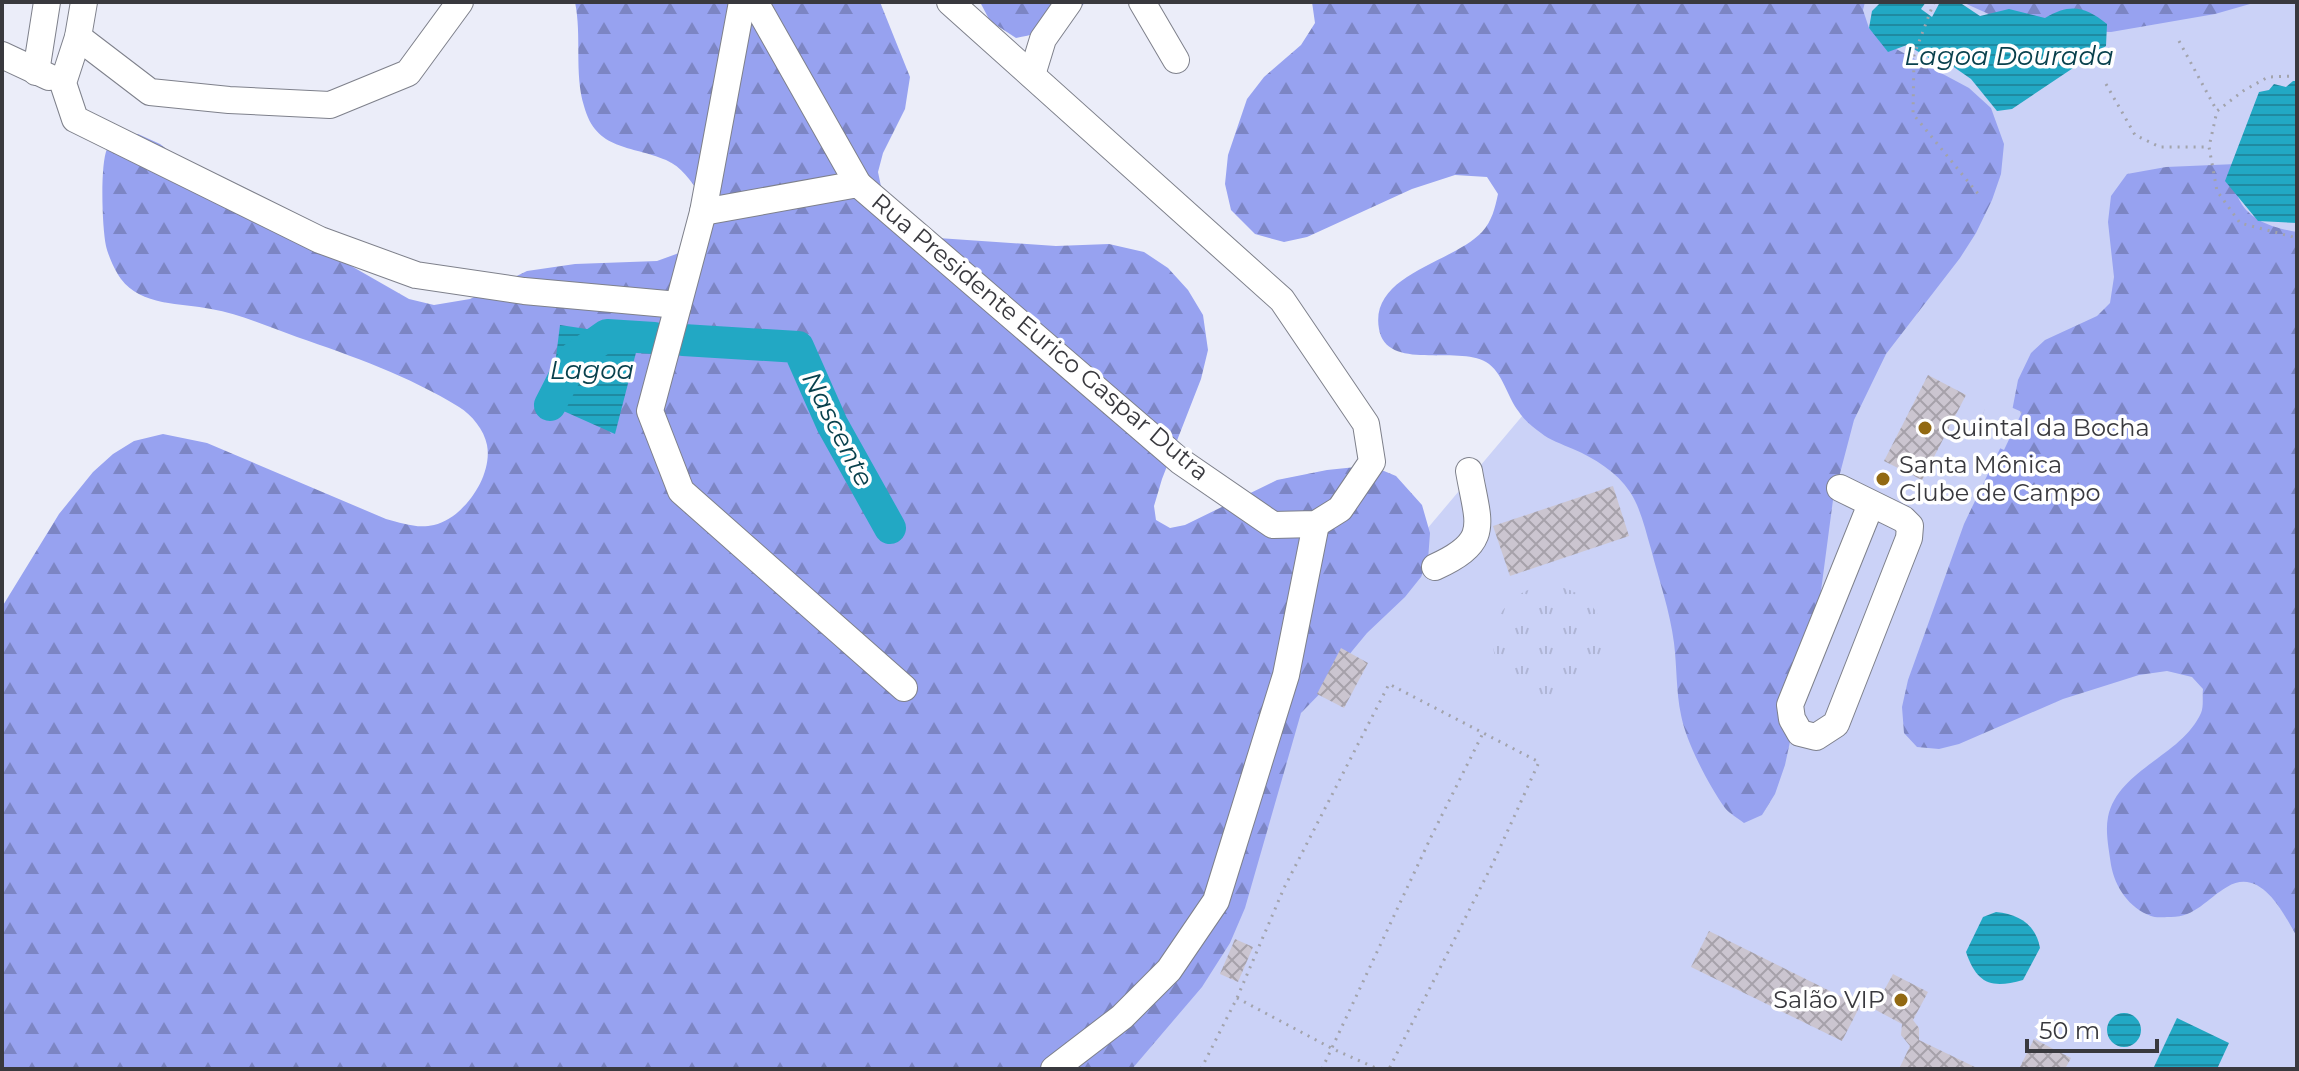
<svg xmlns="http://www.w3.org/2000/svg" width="2299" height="1071" font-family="Montserrat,sans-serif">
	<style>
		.grass { fill: #cbd2f7 }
		.forest { fill: url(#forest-firs) }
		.park { fill: url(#park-tufts) }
		.water { fill: url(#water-rules) }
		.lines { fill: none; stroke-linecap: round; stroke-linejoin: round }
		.river { stroke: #22a8c4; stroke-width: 32 }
		.building { fill: url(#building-cross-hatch) }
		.minor-casing { stroke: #7e808b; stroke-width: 28 }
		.path { stroke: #a2a3ac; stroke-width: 3; stroke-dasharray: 2 6; stroke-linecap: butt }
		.minor { stroke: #fff; stroke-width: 26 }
		.poi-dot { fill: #926912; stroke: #fff; stroke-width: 3 }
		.labels { text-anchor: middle; stroke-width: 7; stroke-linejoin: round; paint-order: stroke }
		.street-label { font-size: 24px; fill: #39393e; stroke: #fff }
		.poi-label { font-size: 24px; fill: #39393e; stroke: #fff; text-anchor: start }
		.water-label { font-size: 26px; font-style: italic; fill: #09414d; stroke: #fff }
	</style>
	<defs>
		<pattern id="forest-firs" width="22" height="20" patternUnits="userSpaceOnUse" patternTransform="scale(2)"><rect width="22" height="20" fill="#97a2f0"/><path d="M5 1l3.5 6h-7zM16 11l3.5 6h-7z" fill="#7c85c4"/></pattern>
		<pattern id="park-tufts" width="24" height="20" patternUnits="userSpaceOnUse" patternTransform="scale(2)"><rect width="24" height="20" fill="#cbd2f7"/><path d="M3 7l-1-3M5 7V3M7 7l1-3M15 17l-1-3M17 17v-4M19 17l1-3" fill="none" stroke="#afb5d5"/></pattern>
		<pattern id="water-rules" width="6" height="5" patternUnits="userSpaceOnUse" patternTransform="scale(2)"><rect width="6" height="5" fill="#22a8c4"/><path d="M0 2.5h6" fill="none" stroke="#1f8aa1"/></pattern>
		<pattern id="building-cross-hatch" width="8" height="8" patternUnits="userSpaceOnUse" patternTransform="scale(2)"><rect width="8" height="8" fill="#cbc5d0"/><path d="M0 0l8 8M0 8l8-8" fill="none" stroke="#a6a1aa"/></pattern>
	</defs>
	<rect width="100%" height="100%" fill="#ebedf9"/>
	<path class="grass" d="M1846,2H2297V1069H1087L1301,713L1363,605L1576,352Z"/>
	<g class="forest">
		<path d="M575,2H880L910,77L905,109L883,153L878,172L883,196L938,238L1056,246L1109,244L1144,252L1168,268L1188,290L1203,315L1208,350L1201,379L1162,479L1154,506L1156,520L1170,528L1185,525L1277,480L1327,470L1356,467L1384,471L1396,476L1422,505L1430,533L1428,560L1421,577L1405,597L1367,633L1348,656L1338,675L1301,713L1245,908L1230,943L1202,987L1132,1069H2V607L59,514L93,472L113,454L134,441L163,434L207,443L386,519C402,523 417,529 434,525C464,518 493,476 487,445C484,430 472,415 459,407C409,376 352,356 297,337C269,327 240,314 211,309C181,303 141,306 121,279C115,271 108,255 106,246C102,227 100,165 107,149C109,144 115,139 119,135L138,134L160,144L253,217L346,263L409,299L434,305L470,299L527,271L575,264L657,261L679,253L700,194C690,180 682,167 666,160C631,145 596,151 584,106C574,73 582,36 575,2Z"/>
		<path d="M980,2H1086C1062,24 1048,32 1016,38L990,21Z"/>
		<path d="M1312,2H1865L1863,10L1869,28L1885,43L1969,88L1991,108L2004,144L2001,174L1992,200L1976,233L1960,258L1886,354L1854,420L1833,500L1819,606L1785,765L1775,794L1762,815L1744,823C1738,818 1730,814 1725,808C1709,786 1686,742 1681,715C1676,691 1677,667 1674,643C1670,611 1659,580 1651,549C1645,529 1641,509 1630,492C1617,472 1594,458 1573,449C1562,444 1549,440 1541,433C1533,427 1524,420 1519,412C1507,397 1503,372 1486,362C1458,345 1386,372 1379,329C1369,274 1453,263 1482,232C1492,221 1495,208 1498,194L1487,177L1455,175L1412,189L1307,237L1284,242L1255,234L1231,210L1225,184L1228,155L1247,99L1264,77L1301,45L1315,23Z"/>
		<path d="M1962,2H2257L2215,14L2111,32L2074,31L2002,20Z"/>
		<path d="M2236,164C2236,174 2235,188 2238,197C2248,221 2274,228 2297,232V937C2284,914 2261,866 2227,887C2206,899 2195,918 2169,917C2164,917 2155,918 2151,916C2129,908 2115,887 2111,865C2109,850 2105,832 2108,817C2118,769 2182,756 2201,713C2204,706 2202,696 2203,689L2192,677L2167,671L2139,675L2063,699L1959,744L1939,749L1917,747L1904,733L1902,707L1908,680L1964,524L2008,432L2018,380L2031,353L2045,340L2097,316L2110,303L2114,277L2108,222L2111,196L2127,174L2166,167Z"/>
	</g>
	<g class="park">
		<path d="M1990,398L2022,412L2004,450L1973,436Z"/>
		<circle cx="1549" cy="642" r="56"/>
	</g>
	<g class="water">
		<path d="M1881,2H1926L1921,9L1932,17L1940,2H1959L1980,16L2009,9L2045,18C2070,3 2085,6 2107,24L2106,46L2012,109L1997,111L1971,79L1948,63L1934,61L1907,45L1888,52L1869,28L1872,11Z"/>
		<path d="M2293,81H2297V223L2258,221L2225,181L2259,92L2269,90L2274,84L2286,87Z"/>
		<path d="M560,325L640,337L615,434L550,405Z"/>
		<path d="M1996,912C2019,914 2036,925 2040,948L2023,980C1991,989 1977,984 1966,952L1983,917Z"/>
		<circle cx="2124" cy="1030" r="17"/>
		<path d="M2177,1018L2229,1043L2217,1069H2153Z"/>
	</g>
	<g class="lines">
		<g class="river">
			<path d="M683,340L798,347L832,424L890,528"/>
			<path d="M550,405L574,358L607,335L654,338"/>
		</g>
	</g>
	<g class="building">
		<path d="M1928,375L1966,395L1922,480L1884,461Z"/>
		<path d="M1613,486L1629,536L1510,576L1493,526Z"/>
		<path d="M1341,648L1368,663L1344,708L1317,694Z"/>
		<path d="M1709,931L1860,1006L1842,1041L1691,967Z"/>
		<path d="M1235,939L1253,947L1238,982L1220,974Z"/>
		<path d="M1893,974L1928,992L1913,1020L1919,1028V1040L1979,1069H1899L1910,1046L1901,1035L1902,1024L1874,1009Z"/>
		<path d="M2034,1039L2071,1058L2065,1069H2019Z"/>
	</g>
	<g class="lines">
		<g class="minor-casing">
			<g id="minor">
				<path d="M84,2L78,37L63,83L75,119L320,240L416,275L524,291L678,305"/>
				<path d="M742,2L703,212L650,411L681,491L904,688"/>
				<path d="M755,2L858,184"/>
				<path d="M1142,2L1176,60"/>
				<path d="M78,37L150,92L229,100L330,105L408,73L460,2"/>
				<path d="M2,55L49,77"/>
				<path d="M36,72L47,2"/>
				<path d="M1032,75L1043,39L1069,2"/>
				<path d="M703,212L858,184L1180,461L1273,525L1316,524L1340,509L1372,462L1366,424L1282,300L950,2"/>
				<path d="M1840,488L1903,519L1910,526L1909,538L1836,724L1816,737L1800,733L1792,719L1790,705L1871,504"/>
				<path d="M1435,567C1492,541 1478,524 1469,471"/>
				<path d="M1054,1069L1122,1017L1169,970L1216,901L1286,675L1316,524"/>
			</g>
		</g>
		<g class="path">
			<path d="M1934,2L1914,55L1913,114L1979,195"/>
			<path d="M2179,41L2217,111"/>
			<path d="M2297,76L2268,77L2243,91L2217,111L2209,147L2217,191L2240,223L2297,238"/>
			<path d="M2106,84L2135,135L2160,147H2209"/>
			<path d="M1237,998L1333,1049L1378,1069"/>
			<path d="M1201,1069L1237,998L1284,888L1389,684L1539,762L1493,863L1389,1069"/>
			<path d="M1322,1069L1431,837L1483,733"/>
		</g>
		<use href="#minor" class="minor"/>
	</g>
	<g class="poi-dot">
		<circle cx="1925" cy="428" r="8"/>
		<circle cx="1883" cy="479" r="8"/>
		<circle cx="1901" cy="1000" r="8"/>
	</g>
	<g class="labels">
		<g class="street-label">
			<text transform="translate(1040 337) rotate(40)" y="8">Rua Presidente Eurico Gaspar Dutra</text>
		</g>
		<g class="poi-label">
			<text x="1941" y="436">Quintal da Bocha</text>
			<text x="1899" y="473">Santa Mônica<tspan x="1899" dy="28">Clube de Campo</tspan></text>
			<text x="1885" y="1008" text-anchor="end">Salão VIP</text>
		</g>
		<g class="water-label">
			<text x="2009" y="65">Lagoa Dourada</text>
			<text x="592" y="379">Lagoa</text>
			<text transform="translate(838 429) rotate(63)" y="9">Nascente</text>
		</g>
	</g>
	<rect width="2299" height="1071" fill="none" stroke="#39393e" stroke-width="8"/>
	<path d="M2027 1039v12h130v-12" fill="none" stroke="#39393e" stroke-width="4"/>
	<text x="2039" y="1039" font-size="24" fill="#39393e" stroke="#ffffff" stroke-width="6" paint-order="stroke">50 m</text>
</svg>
